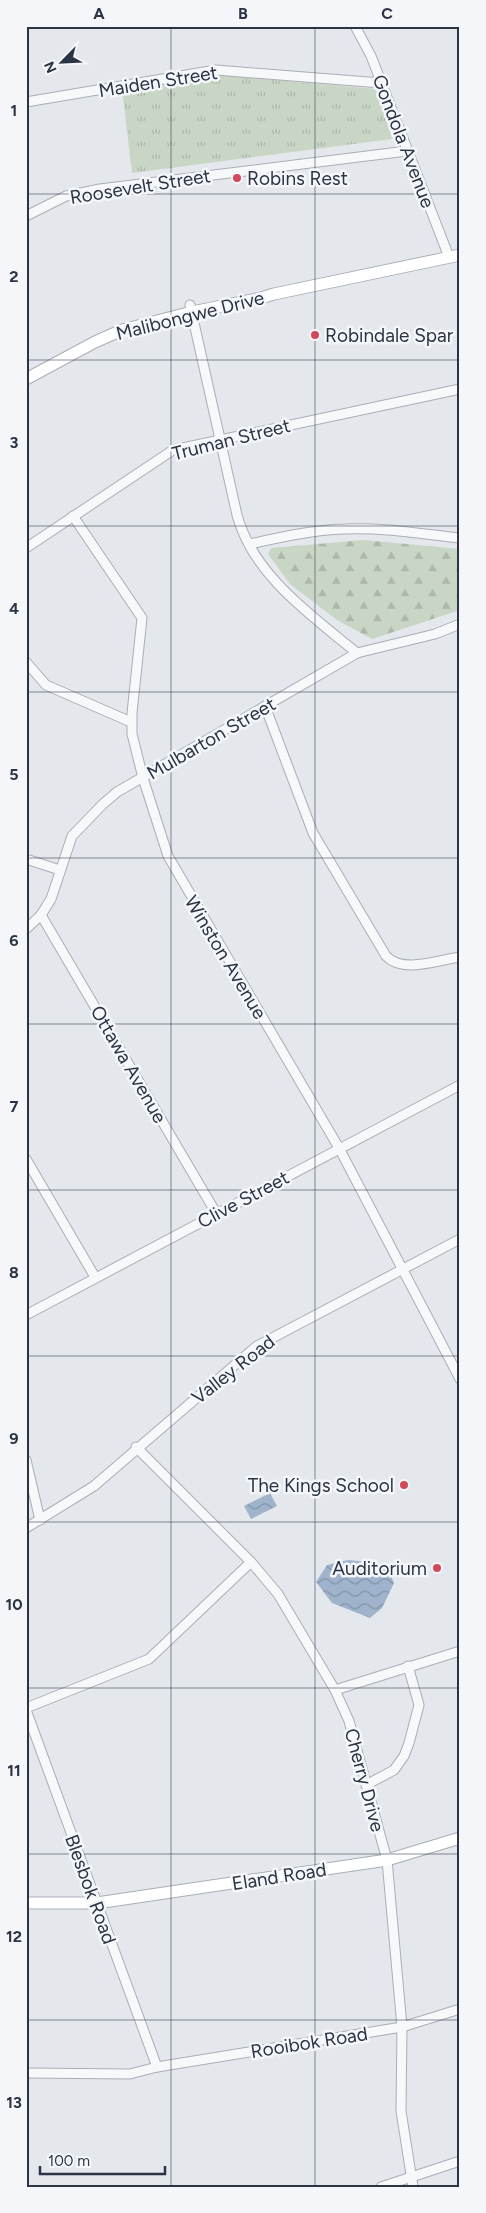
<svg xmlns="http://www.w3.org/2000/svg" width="486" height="2213" font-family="Figtree,sans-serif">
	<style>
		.grass { fill: url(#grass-tufts) }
		.forest { fill: url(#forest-firs) }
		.water { fill: url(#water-waves) }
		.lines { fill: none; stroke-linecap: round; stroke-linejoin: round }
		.street-casing { stroke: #a9aeb7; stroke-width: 11 }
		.secondary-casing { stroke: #a9aeb7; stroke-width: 13 }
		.street { stroke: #f7f8fa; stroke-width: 9 }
		.secondary { stroke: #fff; stroke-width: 11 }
		.grid { fill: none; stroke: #2b3445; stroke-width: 1; stroke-opacity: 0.55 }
		.poi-dot { fill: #d1495b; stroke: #f4f6f9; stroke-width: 2 }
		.labels { text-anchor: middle; stroke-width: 5; stroke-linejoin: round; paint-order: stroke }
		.street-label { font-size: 19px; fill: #2b3445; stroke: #f4f6f9 }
		.poi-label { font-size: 19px; fill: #2b3445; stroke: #f4f6f9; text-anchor: start }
		.neatline { fill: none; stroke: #2b3445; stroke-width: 2 }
		.grid-label { font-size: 16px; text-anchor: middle; font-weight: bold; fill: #2b3445 }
	</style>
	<defs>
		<pattern id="grass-tufts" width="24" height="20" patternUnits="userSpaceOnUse" patternTransform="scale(1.25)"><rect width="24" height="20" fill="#c9d6c5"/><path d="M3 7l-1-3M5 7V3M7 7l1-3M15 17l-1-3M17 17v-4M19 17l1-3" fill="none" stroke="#adb8ab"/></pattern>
		<pattern id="forest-firs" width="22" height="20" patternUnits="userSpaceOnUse" patternTransform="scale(1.25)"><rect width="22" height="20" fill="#c9d6c5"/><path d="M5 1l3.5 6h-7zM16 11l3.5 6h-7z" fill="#adb8ab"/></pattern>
		<pattern id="water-waves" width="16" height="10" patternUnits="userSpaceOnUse" patternTransform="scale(1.25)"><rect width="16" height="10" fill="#9fb4cc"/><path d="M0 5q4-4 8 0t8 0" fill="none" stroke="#8293a7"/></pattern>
	</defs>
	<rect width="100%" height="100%" fill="#e4e7ec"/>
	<path class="grass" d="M205,74L377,89L392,139L132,173L122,89Z"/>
	<path class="forest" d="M364,540L460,549V610L372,639L337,620L290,584L268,554L271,548Z"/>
	<g class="water">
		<path d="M270,1493L277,1506L251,1519L244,1506Z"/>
		<path d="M348,1560L386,1564L394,1583L382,1608L370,1618L332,1603L316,1582L327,1565Z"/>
	</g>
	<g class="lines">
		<g class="street-casing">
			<g id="street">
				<path d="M355,26L371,56L449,257"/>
				<path d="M26,102L216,70L381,83"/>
				<path d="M26,216L66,196L100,189L407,151"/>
				<path d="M190,305L237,515C253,575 311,615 357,653"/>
				<path d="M73,516L142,618L132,713V734L143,778L168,856L339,1148L460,1379"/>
				<path d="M250,544C281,537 312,530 345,529C383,527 422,534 460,538"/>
				<path d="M26,548L173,450L460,389"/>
				<path d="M26,662L46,685L131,722"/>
				<path d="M265,706L313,833L386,956C403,974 438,960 460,957"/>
				<path d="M26,859L60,870"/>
				<path d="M41,915L216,1213"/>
				<path d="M26,929L41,915L51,899L72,836L103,804L117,792L357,653L435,634L460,624"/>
				<path d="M26,1159L95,1277"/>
				<path d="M26,1315L460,1085"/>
				<path d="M136,1447L251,1562L278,1594L335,1690L349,1721L387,1860L402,2027L401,2111L413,2187"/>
				<path d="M26,1460L40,1520"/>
				<path d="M26,1528L94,1486L257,1346L460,1239"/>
				<path d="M335,1690L460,1651"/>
				<path d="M26,1708L149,1659L251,1562"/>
				<path d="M26,1710L157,2067"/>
				<path d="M366,1785L394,1770L404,1756L409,1743L419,1705L408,1666"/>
				<path d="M26,2073L130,2074L157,2067L402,2027L460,2009"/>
				<path d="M381,2187L460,2161"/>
			</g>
		</g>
		<g class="secondary-casing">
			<g id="secondary">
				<path d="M26,379L95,342L122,330L192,312L261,298L274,294L460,255"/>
				<path d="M26,1903H97L387,1860L460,1838"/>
			</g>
		</g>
		<use href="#street" class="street"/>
		<use href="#secondary" class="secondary"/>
	</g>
	<path class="grid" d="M171,26V2187M315,26V2187M26,194H460M26,360H460M26,526H460M26,692H460M26,858H460M26,1024H460M26,1190H460M26,1356H460M26,1522H460M26,1688H460M26,1854H460M26,2020H460"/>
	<g class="poi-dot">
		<circle cx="237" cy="178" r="5"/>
		<circle cx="315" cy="335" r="5"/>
		<circle cx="404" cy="1485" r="5"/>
		<circle cx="437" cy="1568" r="5"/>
	</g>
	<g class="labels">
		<g class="street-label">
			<text transform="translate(158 81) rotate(-9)" y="7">Maiden Street</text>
			<text transform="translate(404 141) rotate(69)" y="7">Gondola Avenue</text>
			<text transform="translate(140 186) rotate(-9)" y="7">Roosevelt Street</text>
			<text transform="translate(190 315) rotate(-14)" y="7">Malibongwe Drive</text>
			<text transform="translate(231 439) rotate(-14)" y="7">Truman Street</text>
			<text transform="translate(211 738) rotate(-30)" y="7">Mulbarton Street</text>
			<text transform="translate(226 957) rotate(59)" y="7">Winston Avenue</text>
			<text transform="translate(129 1064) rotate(60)" y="7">Ottawa Avenue</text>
			<text transform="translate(243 1199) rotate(-28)" y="7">Clive Street</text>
			<text transform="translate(233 1369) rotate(-38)" y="7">Valley Road</text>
			<text transform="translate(365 1780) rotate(75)" y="7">Cherry Drive</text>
			<text transform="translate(279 1876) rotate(-9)" y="7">Eland Road</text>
			<text transform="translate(91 1889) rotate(70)" y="7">Blesbok Road</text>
			<text transform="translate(309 2042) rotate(-9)" y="7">Rooibok Road</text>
		</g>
		<g class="poi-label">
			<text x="247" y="185">Robins Rest</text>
			<text x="325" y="342">Robindale Spar</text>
			<text x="394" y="1492" text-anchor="end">The Kings School</text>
			<text x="427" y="1575" text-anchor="end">Auditorium</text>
		</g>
	</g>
	<rect width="486" height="2213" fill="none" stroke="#f4f6f9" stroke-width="55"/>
	<g transform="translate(62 62) rotate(246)" stroke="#f4f6f9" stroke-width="4" paint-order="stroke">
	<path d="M0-4L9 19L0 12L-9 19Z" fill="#2b3445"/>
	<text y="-8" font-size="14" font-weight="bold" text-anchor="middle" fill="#2b3445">N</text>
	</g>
	<path d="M40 2166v8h125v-8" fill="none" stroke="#2b3445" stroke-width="2.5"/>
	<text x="48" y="2166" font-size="15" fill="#2b3445" stroke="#f4f6f9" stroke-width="4" paint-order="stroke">100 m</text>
	<rect x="28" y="28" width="430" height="2158" class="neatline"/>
	<g class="grid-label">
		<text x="99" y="19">A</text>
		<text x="243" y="19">B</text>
		<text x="387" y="19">C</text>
		<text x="14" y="116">1</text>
		<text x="14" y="282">2</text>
		<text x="14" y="448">3</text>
		<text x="14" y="614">4</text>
		<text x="14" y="780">5</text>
		<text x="14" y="946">6</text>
		<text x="14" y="1112">7</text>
		<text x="14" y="1278">8</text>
		<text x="14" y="1444">9</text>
		<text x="14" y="1610">10</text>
		<text x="14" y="1776">11</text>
		<text x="14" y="1942">12</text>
		<text x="14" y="2108">13</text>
	</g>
</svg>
